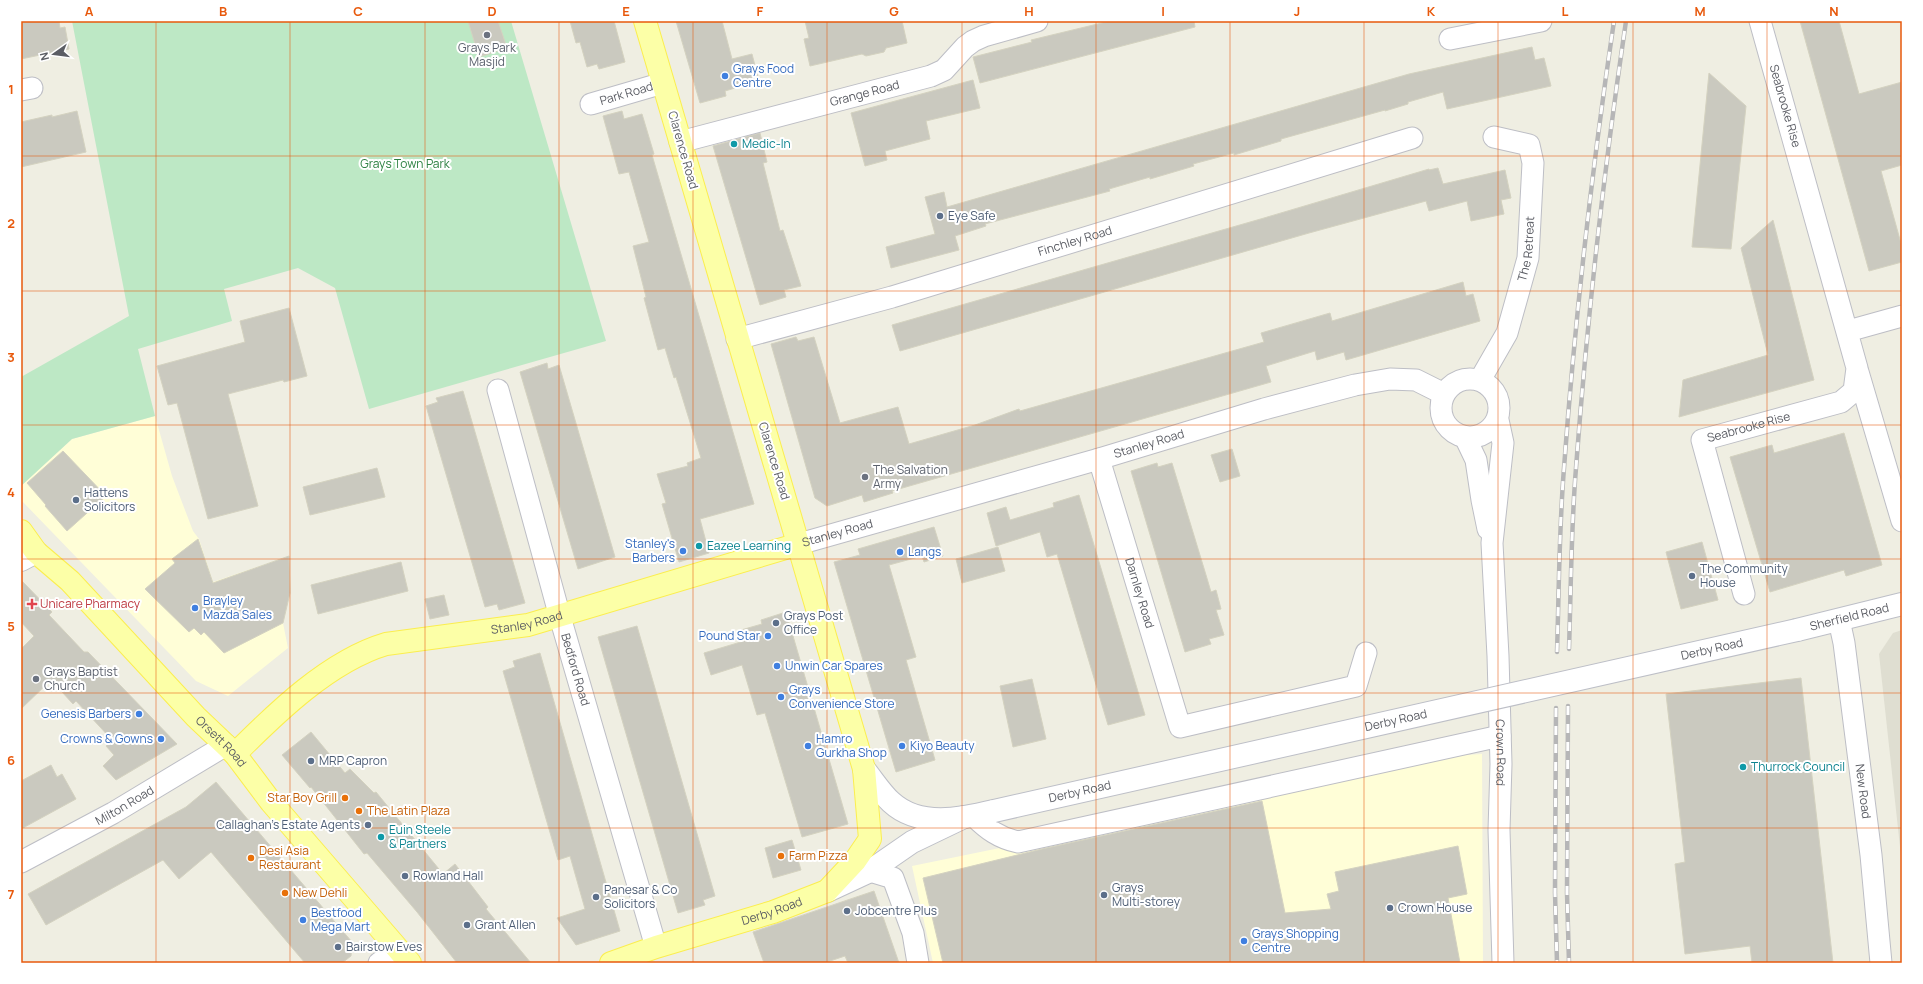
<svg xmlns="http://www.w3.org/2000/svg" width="1923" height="984" font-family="Manrope,sans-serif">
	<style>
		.commercial { fill: #fffed7 }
		.education { fill: #dfded1 }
		.green { fill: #bde8c5 }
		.building { fill: #cac9bf; stroke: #d4d2c0 }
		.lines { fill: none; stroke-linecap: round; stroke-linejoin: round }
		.street-casing { stroke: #bdbec5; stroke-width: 23 }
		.secondary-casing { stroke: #bdbfc7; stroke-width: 24 }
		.primary-casing { stroke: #fbee4f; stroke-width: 24 }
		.street { stroke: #fff; stroke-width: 21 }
		.secondary { stroke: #fff; stroke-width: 22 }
		.primary { stroke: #fcffa7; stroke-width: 22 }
		.rail-casing { stroke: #b6b6b7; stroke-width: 4.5 }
		.rail { stroke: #fff; stroke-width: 3; stroke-dasharray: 9; stroke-linecap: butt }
		.secondary-bridge-casing { stroke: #bdbfc7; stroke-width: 24; stroke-linecap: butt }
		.secondary-bridge { stroke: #fff; stroke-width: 22 }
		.grid { fill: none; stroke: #e8590c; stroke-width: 1; stroke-opacity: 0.55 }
		.worship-dot { fill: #6b7280; stroke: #fff; stroke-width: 1.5 }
		.shop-dot { fill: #3f7fe0; stroke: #fff; stroke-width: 1.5 }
		.culture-dot { fill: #0f9aa8; stroke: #fff; stroke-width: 1.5 }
		.service-dot { fill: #5c6f8a; stroke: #fff; stroke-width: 1.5 }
		.health-dot { fill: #e0444e; stroke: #fff; stroke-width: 1.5 }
		.food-dot { fill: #e8710a; stroke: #fff; stroke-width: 1.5 }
		.labels { text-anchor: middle; stroke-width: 4; stroke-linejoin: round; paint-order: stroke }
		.worship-label { font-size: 12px; fill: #5b616d; stroke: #fff; text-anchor: start }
		.shop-label { font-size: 12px; fill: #366cbe; stroke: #fff; text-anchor: start }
		.street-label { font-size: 12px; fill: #5b5d64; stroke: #fff }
		.culture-label { font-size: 12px; fill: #0d838f; stroke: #fff; text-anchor: start }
		.park-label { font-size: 12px; fill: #2d8142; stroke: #fff }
		.service-label { font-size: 12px; fill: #4e5e75; stroke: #fff; text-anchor: start }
		.health-label { font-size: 12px; fill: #be3a42; stroke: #fff; text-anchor: start }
		.food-label { font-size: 12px; fill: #c56008; stroke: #fff; text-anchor: start }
		.neatline { fill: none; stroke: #e8590c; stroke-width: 1.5 }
		.grid-label { font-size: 13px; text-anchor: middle; font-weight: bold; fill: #e8590c }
	</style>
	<rect width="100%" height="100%" fill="#efeee2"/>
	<g class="commercial">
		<path d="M155,416L172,476L193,531L199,539L213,582L289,556V597L283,623L288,648L228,696L196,681L21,500V486L72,439Z"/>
		<path d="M1482,754L1483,963H933L912,866L1450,756Z"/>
	</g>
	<path class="education" d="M1902,630V865L1879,654L1893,633Z"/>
	<path class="green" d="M72,21H511L606,341L369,409L335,288L298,268L224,289L232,321L138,349L155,416L72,439L21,486V377L129,316Z"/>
	<g class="building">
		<path d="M21,21H59L60,28L65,27L69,49L21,59Z"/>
		<path d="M468,21H498L507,48L479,57Z"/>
		<path d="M570,21H614L625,62L599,69L597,64L587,67L580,42L576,43Z"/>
		<path d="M676,21H722L732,59L752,54L759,81L725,91L726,96L700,103Z"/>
		<path d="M805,21H902L907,43L886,48L884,52L866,56L862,54L810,66L804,39L809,38Z"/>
		<path d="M1110,21H1194L1195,27L980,83L973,57L1032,42L1031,40Z"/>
		<path d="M1800,21H1839L1859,94L1902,82V165L1881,171L1902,247V262L1869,271Z"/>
		<path d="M1532,47L1535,60L1544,58L1551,86L1447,109L1443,92L1408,102V104L1385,111V110L1281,139V141L1234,155V153L1193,164L1194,166L1150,179V177L1109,189L1110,191L985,224L986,226L955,236L959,250L891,268L886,247L935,234L925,197L944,192L947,207L1409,74Z"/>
		<path d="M1709,73L1746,106L1731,249L1692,247Z"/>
		<path d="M973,80L980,108L926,121L930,139L885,151L887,160L865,166L851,113Z"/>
		<path d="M77,111L86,152L21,167V122L52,115V117Z"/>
		<path d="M622,111L624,119L642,114L654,154L652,155L754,504L700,519L709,553L679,562L662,504L666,503L657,474L688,466L687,463L701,458L676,377L674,378L665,348L658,350L644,298L646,297L633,246L649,242L629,172L619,174L603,116Z"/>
		<path d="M760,133L767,162L763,163L780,231L783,230L801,286L784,290L786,297L760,305L713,146Z"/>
		<path d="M1438,168L1443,184L1505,170L1511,198L1501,200L1504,214L1471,221L1467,201L1429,211L1426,201L1309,233L900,351L892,325L1264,218L1429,169V170Z"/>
		<path d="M1773,220L1814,380L1679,417L1683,380L1768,355L1741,248Z"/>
		<path d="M1463,282L1466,296L1473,294L1480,321L1346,360L1344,352L1317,360L1315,351L1266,366L1271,382L892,491L893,493L864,502L862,495L827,506L815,498L771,344L796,337L798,341L814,337L840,423L898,407L909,444L975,425L1019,409L1020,411L1264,342L1261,333L1330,313L1332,321Z"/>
		<path d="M289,308L307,376L284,382L283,380L228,394L258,506L208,519L177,403L168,405L157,366L245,342L240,321Z"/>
		<path d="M547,363L548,369L559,365L615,557L578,569L520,372Z"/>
		<path d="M463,391L525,603L499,610L497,604L485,607L426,406L438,402L436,398Z"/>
		<path d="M1844,433L1882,565L1846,576L1844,570L1770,592L1730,457L1772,445L1774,453Z"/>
		<path d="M1232,449L1240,476L1220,482L1211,455Z"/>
		<path d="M63,451L106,496L67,531L45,506L46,505L27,483Z"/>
		<path d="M1157,463L1158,467L1172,463L1206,575L1211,592L1216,590L1221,609L1216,610L1224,635L1209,639L1211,644L1185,652L1131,471Z"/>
		<path d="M377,468L385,497L310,515L303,487Z"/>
		<path d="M1079,495L1145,715L1108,725L1057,554L1047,557L1040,532L996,546L987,513L1006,507L1010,520L1054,507L1053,503Z"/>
		<path d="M934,527L943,556L924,562L922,556L889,565L916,657L906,660L935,760L896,772L834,562L860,555L858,549Z"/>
		<path d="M198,539L213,583L289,556L290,593L283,623L224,653L204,632L201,635L194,628L189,632L145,589L175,563L172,559Z"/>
		<path d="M1702,542L1718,600L1681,609L1666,552Z"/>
		<path d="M998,547L1005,571L962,583L956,559Z"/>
		<path d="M401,562L408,591L318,614L311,585Z"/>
		<path d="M21,580L52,612L49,615L84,652H88L177,744L116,780L103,766L114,755L106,746L112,740L76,701L73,704L51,680L21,709V649L34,636L21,622Z"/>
		<path d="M444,595L449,615L430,619L425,599Z"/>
		<path d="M786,612L848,824L802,837L765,713L757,715L742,665L711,675L704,653L744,641L741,630L762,624L761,620Z"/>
		<path d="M637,626L715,896L703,900L705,905L678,913L598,637Z"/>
		<path d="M540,653L620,931L576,945L557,918L585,909L570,856L558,860L503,671L515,667L513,661Z"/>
		<path d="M1801,678L1833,963H1752L1750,946L1685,954L1675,864L1685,862L1666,694Z"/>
		<path d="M1032,679L1046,739L1013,747L1000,686Z"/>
		<path d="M311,732L345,773L350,769L374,793L376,792L443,874L455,864L488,907L486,909L531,963H457L417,912L367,853L364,854L311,787L310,788L282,755Z"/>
		<path d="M51,765L57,777L62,774L76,799L21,829V781Z"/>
		<path d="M216,782L352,942L351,956L342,963H305L211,852L179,879L163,860L46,925L28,894L186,807Z"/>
		<path d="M1262,801L1285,913L1331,909L1327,894L1339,891L1335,872L1458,846L1467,894L1448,898L1460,963H943L923,878L1042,849Z"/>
		<path d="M792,840L801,870L773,878L765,848Z"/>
		<path d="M874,891L899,963H848L845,956L824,963H764L753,932Z"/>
	</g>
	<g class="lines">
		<g class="street-casing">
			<g id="street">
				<path d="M1450,39L1541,21"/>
				<path d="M21,90L32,88"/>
				<path id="s1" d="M591,104L663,83"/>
				<path id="s2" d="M680,142L931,76L944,70L965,47L973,41L984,36L1037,21"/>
				<path d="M1848,331L1902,316"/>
				<path id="s3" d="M737,339L892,297L1412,138"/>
				<path d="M1858,372L1902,521"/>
				<circle cx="1470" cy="408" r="29"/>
				<path id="s4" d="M1480,380L1507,333L1528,258L1533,163L1529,145L1494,137"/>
				<path id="s5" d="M498,390L560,617L656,947"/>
				<path id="s6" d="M1498,420L1503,443L1492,543L1498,656L1501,764L1499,830L1503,963"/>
				<path d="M1465,437L1476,460L1482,500L1488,529"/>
				<path id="s7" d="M1099,459L1180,727L1356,686L1366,653"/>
				<path id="s8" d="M799,544L1099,459L1264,409L1355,385L1390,379L1416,380L1444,394"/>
				<path id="s9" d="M1744,594L1702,440L1841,402L1854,391L1857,368L1760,21"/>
				<path id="s10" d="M1839,620L1844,643L1871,855L1881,963"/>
				<path d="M974,816C987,829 999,838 1018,842L1500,736"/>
				<path id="s11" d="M21,862L113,813L226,745"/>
				<path d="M870,871L893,878L913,933L918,963"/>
				<path d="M379,963L399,951"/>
			</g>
		</g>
		<g class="secondary-casing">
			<g id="secondary">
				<path d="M21,560L36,552"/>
				<path id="s12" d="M1797,630L1902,604"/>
				<path d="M864,769C873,780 881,793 891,802C919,828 961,819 994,811"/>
				<path d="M827,891L870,871L912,842L964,817"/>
			</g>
		</g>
		<g class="primary-casing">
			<g id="primary">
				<path id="s13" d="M21,531L36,552L70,581L196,717L235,754L271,802L410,963"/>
				<path id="s14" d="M235,754C276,713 329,661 386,644L528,625L799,544"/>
				<path id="s15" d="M611,963L656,947L773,912L827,891L855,861L870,839L864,769L645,21"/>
			</g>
		</g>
		<use href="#street" class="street"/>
		<use href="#secondary" class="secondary"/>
		<use href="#primary" class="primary"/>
		<g class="rail-casing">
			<g id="rail">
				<path d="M1569,649C1571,589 1571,528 1576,468C1587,319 1604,170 1626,21"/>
				<path d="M1557,652C1559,591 1559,529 1564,468C1575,318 1592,169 1614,21"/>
				<path d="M1568,706L1567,893L1569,963"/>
				<path d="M1556,708L1555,893L1557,963"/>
			</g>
		</g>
		<use href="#rail" class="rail"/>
		<g class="secondary-bridge-casing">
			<g id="secondary-bridge">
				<path id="s16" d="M994,811L1797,630"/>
			</g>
		</g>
		<use href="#secondary-bridge" class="secondary-bridge"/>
	</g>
	<path class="grid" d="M156,21V963M290,21V963M425,21V963M559,21V963M693,21V963M827,21V963M962,21V963M1096,21V963M1230,21V963M1364,21V963M1498,21V963M1633,21V963M1767,21V963M21,156H1902M21,291H1902M21,425H1902M21,559H1902M21,693H1902M21,828H1902"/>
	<g class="worship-dot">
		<circle cx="487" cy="35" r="4"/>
		<circle cx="865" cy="477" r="4"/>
		<circle cx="36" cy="679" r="4"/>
	</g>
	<g class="shop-dot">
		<circle cx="725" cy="76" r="4"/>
		<circle cx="683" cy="551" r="4"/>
		<circle cx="900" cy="552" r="4"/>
		<circle cx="195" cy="608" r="4"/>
		<circle cx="768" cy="636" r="4"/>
		<circle cx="777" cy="666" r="4"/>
		<circle cx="781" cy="697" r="4"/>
		<circle cx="139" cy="714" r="4"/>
		<circle cx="161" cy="739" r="4"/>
		<circle cx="808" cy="746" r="4"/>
		<circle cx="902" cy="746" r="4"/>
		<circle cx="303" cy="920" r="4"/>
		<circle cx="1244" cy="941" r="4"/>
	</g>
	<g class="culture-dot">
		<circle cx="734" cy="144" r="4"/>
		<circle cx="699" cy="546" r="4"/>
		<circle cx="1743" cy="767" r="4"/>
		<circle cx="381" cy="837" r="4"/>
	</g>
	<g class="service-dot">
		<circle cx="940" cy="216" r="4"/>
		<circle cx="76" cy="500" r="4"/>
		<circle cx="1692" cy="576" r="4"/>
		<circle cx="776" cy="623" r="4"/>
		<circle cx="311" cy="761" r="4"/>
		<circle cx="368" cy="825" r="4"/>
		<circle cx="405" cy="876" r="4"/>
		<circle cx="1104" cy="895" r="4"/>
		<circle cx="596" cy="897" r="4"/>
		<circle cx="1390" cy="908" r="4"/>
		<circle cx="847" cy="911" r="4"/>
		<circle cx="467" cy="925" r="4"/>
		<circle cx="338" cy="947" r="4"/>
	</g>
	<path class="health-dot" d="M30 598h4v4h4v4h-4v4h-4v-4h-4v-4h4z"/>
	<g class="food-dot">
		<circle cx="345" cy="798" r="4"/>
		<circle cx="359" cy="811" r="4"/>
		<circle cx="781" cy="856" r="4"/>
		<circle cx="251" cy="858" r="4"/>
		<circle cx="285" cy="893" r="4"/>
	</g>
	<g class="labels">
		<g class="worship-label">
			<text x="487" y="52" text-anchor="middle">Grays Park<tspan x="487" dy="14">Masjid</tspan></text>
			<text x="873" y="474">The Salvation<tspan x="873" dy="14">Army</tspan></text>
			<text x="44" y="676">Grays Baptist<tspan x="44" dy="14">Church</tspan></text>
		</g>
		<g class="shop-label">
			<text x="733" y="73">Grays Food<tspan x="733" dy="14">Centre</tspan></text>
			<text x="675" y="548" text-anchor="end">Stanley's<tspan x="675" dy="14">Barbers</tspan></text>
			<text x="908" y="556">Langs</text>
			<text x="203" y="605">Brayley<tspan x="203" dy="14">Mazda Sales</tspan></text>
			<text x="760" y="640" text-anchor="end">Pound Star</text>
			<text x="785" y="670">Unwin Car Spares</text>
			<text x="789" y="694">Grays<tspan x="789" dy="14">Convenience Store</tspan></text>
			<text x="131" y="718" text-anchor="end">Genesis Barbers</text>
			<text x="153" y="743" text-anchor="end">Crowns &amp; Gowns</text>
			<text x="816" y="743">Hamro<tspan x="816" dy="14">Gurkha Shop</tspan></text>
			<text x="910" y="750">Kiyo Beauty</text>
			<text x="311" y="917">Bestfood<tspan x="311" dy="14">Mega Mart</tspan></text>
			<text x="1252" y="938">Grays Shopping<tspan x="1252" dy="14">Centre</tspan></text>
		</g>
		<g class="street-label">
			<text dy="4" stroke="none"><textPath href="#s1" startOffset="37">Park Road</textPath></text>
			<text dy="4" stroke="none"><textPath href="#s2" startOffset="191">Grange Road</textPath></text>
			<text transform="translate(1785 106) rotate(74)" y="4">Seabrooke Rise</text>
			<text transform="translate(683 150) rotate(74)" y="4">Clarence Road</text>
			<text dy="4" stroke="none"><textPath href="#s3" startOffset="352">Finchley Road</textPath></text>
			<text dy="4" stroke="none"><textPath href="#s4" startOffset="141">The Retreat</textPath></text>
			<text dy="4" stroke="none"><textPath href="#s9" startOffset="208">Seabrooke Rise</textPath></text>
			<text dy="4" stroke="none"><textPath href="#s8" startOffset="364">Stanley Road</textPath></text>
			<text transform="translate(774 461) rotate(73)" y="4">Clarence Road</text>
			<text dy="4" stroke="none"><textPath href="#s8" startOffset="40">Stanley Road</textPath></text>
			<text dy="4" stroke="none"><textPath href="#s7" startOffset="140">Darnley Road</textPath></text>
			<text dy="4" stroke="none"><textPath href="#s12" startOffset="54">Sherfield Road</textPath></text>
			<text dy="4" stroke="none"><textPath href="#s14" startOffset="331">Stanley Road</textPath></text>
			<text dy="4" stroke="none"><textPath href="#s16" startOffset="736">Derby Road</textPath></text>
			<text dy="4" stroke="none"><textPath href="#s5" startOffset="290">Bedford Road</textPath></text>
			<text dy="4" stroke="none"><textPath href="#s16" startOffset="412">Derby Road</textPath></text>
			<text dy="4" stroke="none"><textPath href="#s13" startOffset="291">Orsett Road</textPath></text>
			<text dy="4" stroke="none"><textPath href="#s6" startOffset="334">Crown Road</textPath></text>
			<text dy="4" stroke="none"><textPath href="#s16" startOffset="88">Derby Road</textPath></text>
			<text dy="4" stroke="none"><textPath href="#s10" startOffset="173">New Road</textPath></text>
			<text dy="4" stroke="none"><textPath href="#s11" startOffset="118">Milton Road</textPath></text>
			<text dy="4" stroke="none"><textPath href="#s15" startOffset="169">Derby Road</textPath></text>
		</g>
		<g class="culture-label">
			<text x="742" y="148">Medic-In</text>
			<text x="707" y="550">Eazee Learning</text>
			<text x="1751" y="771">Thurrock Council</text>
			<text x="389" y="834">Euin Steele<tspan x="389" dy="14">&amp; Partners</tspan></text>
		</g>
		<g class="park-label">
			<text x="405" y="168">Grays Town Park</text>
		</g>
		<g class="service-label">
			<text x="948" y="220">Eye Safe</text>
			<text x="84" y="497">Hattens<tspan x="84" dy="14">Solicitors</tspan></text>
			<text x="1700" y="573">The Community<tspan x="1700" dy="14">House</tspan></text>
			<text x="784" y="620">Grays Post<tspan x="784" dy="14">Office</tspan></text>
			<text x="319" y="765">MRP Capron</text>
			<text x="360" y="829" text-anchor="end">Callaghan's Estate Agents</text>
			<text x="413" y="880">Rowland Hall</text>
			<text x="1112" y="892">Grays<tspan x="1112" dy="14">Multi-storey</tspan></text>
			<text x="604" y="894">Panesar &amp; Co<tspan x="604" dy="14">Solicitors</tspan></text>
			<text x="1398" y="912">Crown House</text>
			<text x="855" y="915">Jobcentre Plus</text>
			<text x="475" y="929">Grant Allen</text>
			<text x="346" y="951">Bairstow Eves</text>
		</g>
		<g class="health-label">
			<text x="40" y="608">Unicare Pharmacy</text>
		</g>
		<g class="food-label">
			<text x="337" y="802" text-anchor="end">Star Boy Grill</text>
			<text x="367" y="815">The Latin Plaza</text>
			<text x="259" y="855">Desi Asia<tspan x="259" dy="14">Restaurant</tspan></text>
			<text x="789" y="860">Farm Pizza</text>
			<text x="293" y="897">New Dehli</text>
		</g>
	</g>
	<rect width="1923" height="984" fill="none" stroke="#ffffff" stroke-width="44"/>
	<g transform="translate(54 54) rotate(256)" stroke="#ffffff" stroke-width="3" paint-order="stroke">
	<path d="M0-3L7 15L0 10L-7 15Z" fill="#5b5d64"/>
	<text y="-6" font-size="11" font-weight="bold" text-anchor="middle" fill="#5b5d64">N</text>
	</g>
	<rect x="22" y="22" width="1879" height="940" class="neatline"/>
	<g class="grid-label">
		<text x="89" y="16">A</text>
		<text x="223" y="16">B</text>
		<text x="358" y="16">C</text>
		<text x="492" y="16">D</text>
		<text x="626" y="16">E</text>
		<text x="760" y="16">F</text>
		<text x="894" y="16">G</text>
		<text x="1029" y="16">H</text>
		<text x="1163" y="16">I</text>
		<text x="1297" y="16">J</text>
		<text x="1431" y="16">K</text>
		<text x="1565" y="16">L</text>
		<text x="1700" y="16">M</text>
		<text x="1834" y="16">N</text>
		<text x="11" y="94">1</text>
		<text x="11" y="228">2</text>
		<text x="11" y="362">3</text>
		<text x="11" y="497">4</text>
		<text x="11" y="631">5</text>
		<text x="11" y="765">6</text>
		<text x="11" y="899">7</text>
	</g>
</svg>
